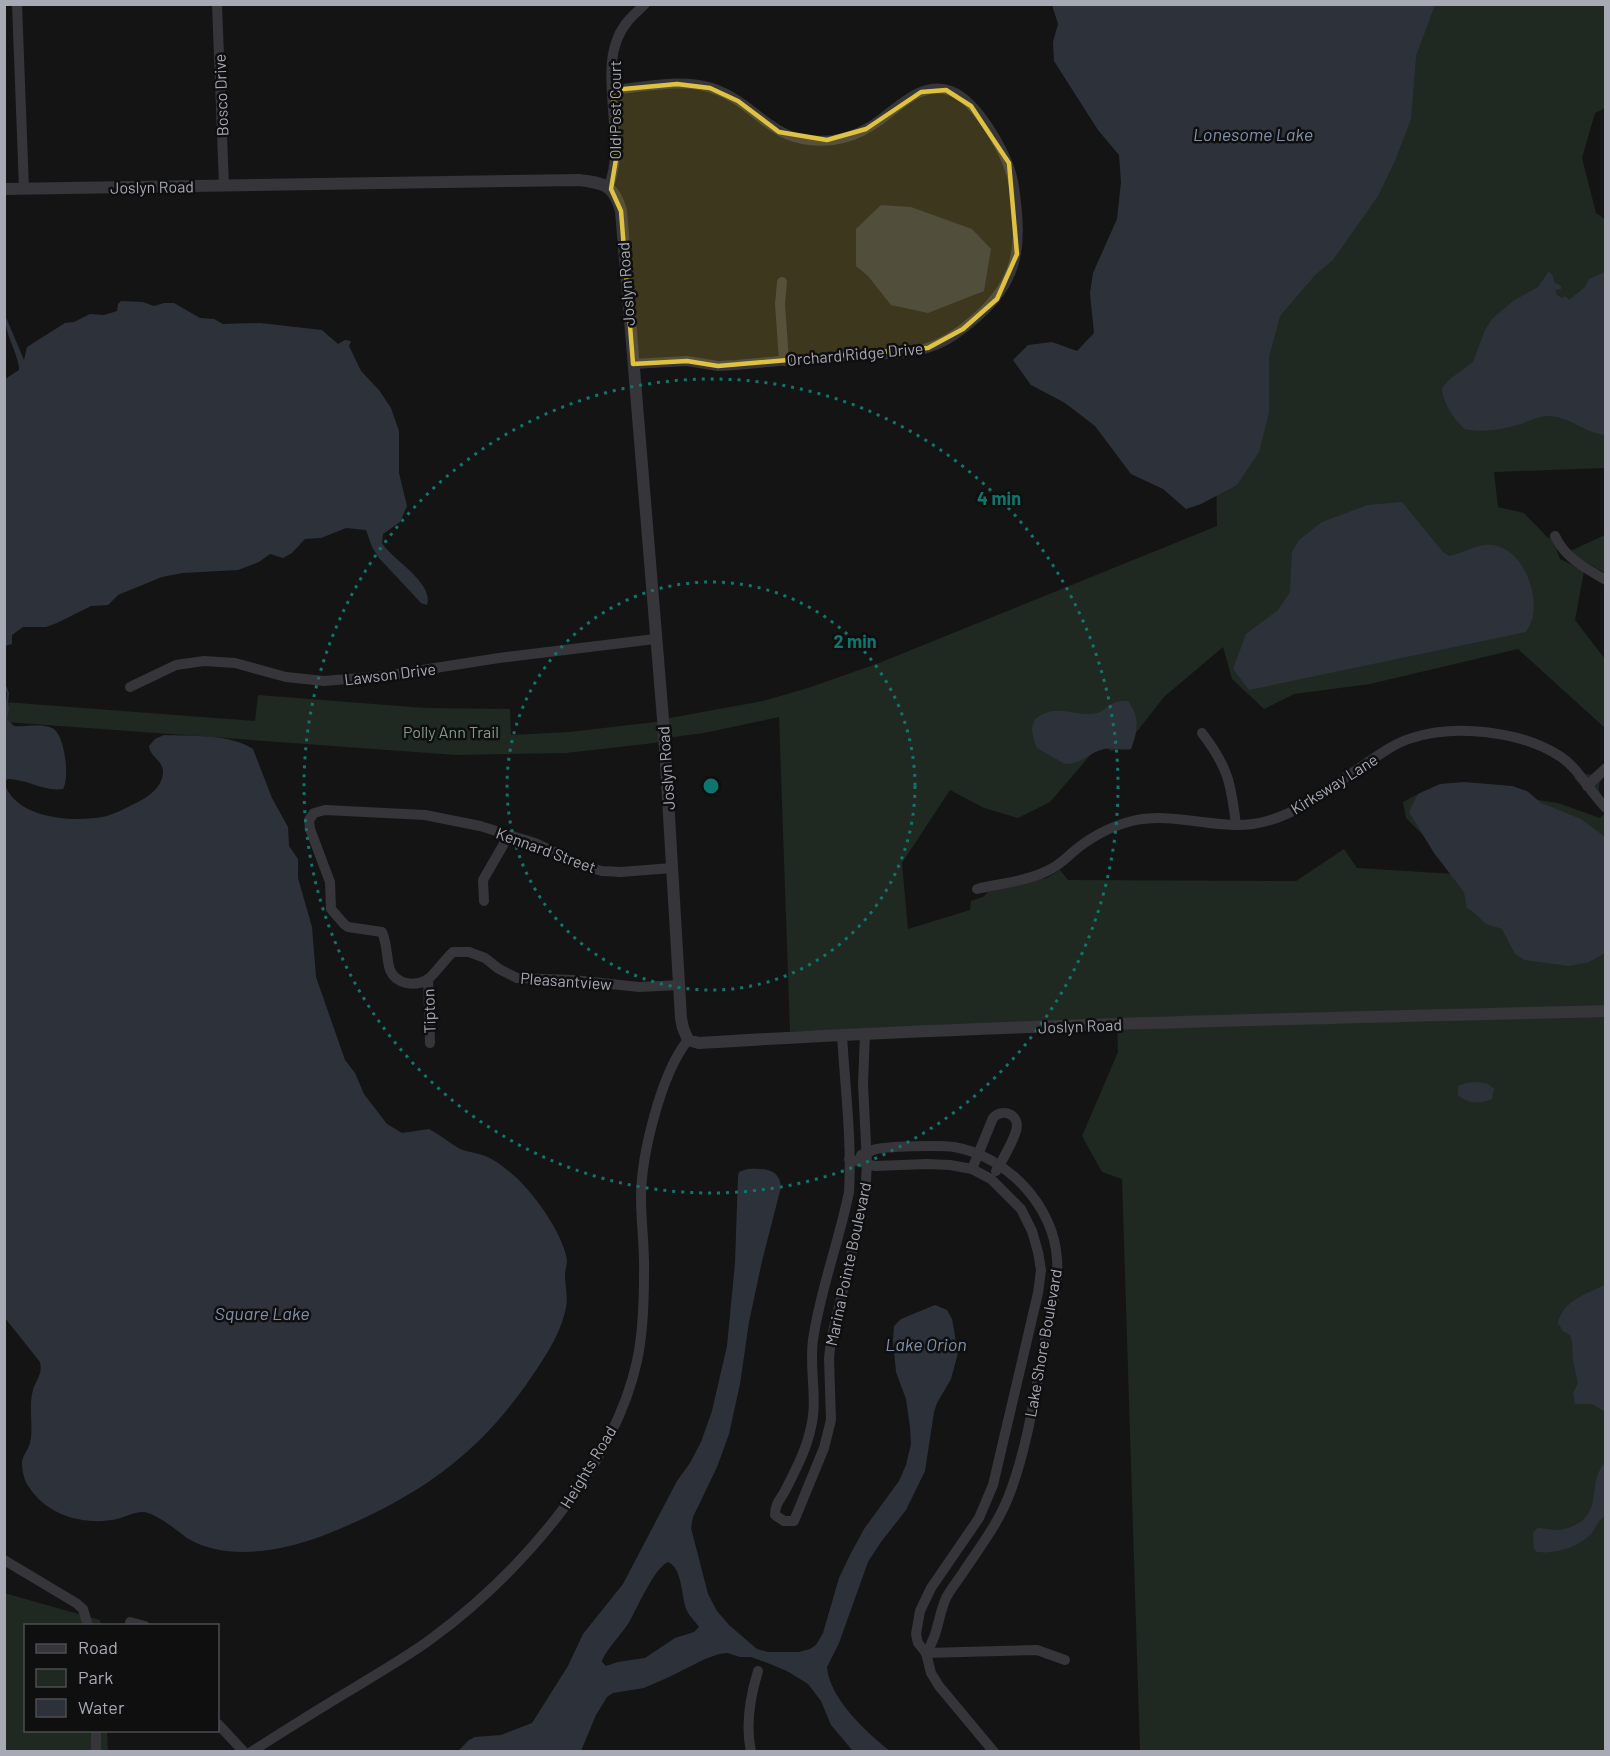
<svg xmlns="http://www.w3.org/2000/svg" width="1610" height="1756" font-family="Barlow,sans-serif">
	<style>
		.green { fill: #202822 }
		.water { fill: #2d323a; fill-rule: evenodd }
		.lines { fill: none; stroke-linecap: round; stroke-linejoin: round }
		.stream { stroke: #2d323a; stroke-width: 2 }
		.minor { stroke: #35353a; stroke-width: 10 }
		.tertiary { stroke: #35353a; stroke-width: 12 }
		.marked { fill: #e0c241; fill-opacity: 0.2; stroke: #e0c241; stroke-width: 4.5; stroke-linejoin: round }
		.ring { fill: none; stroke: #0f766e; stroke-width: 3; stroke-dasharray: 3 6 }
		.labels { text-anchor: middle; stroke-width: 5; stroke-linejoin: round; paint-order: stroke }
		.street-label { font-size: 16px; fill: #a7a9b4; stroke: #0f0f10 }
		.park-label { font-size: 16px; fill: #7f9d86; stroke: #0f0f10 }
		.water-label { font-size: 18px; font-style: italic; fill: #8191ac; stroke: #0f0f10 }
		.centre { fill: #0f766e; stroke: #0f0f10; stroke-width: 3 }
		.ring-label { font-size: 18px; text-anchor: middle; font-weight: bold; fill: #0f766e; stroke: #0f0f10; stroke-width: 5; stroke-linejoin: round; paint-order: stroke }
	</style>
	<rect width="100%" height="100%" fill="#141415"/>
	<g class="green">
		<path d="M1084,5H1605V108L1595,113L1582,158L1596,213L1605,219V468L1494,472L1498,507L1524,513L1547,537L1553,540L1560,559L1584,571L1575,620L1605,659V728L1518,649L1370,684L1294,694L1264,709L1232,679L1223,647L1164,697L1124,748L1111,751L1100,744L1050,802L1018,818L984,808L950,790L902,863L908,929L970,910L971,901L983,897L990,890L1047,878L1060,870L1068,880L1296,881L1344,849L1357,868L1455,874L1444,856L1406,818L1403,802L1424,791L1512,796L1558,803L1600,818L1605,813L1574,778L1581,772C1592,779 1598,770 1605,763V776C1596,785 1597,791 1606,800L1605,1751H1140L1122,1179L1102,1172L1082,1136L1118,1052L1117,1020L790,1032L779,717L704,733L666,738V741L654,743L566,753L456,755L5,722L4,702L255,721L258,695L425,708L510,709L511,735L569,732L664,721V719L763,701L808,688L879,663L1217,526L1216,468L1124,46Z"/>
		<path d="M1605,535V573L1568,552Z"/>
		<path d="M4,1593L100,1620L101,1625L26,1626V1730L107,1731L108,1751H5Z"/>
	</g>
	<g class="water">
		<path d="M1052,5H1435L1416,56L1411,119L1395,161L1378,196L1333,260L1316,274L1280,316L1269,357V412L1259,452L1237,485L1201,504L1186,509L1163,489L1131,474L1095,426L1065,403L1031,385L1013,360L1028,345L1052,342L1077,351L1094,333L1090,293L1093,273L1117,219L1121,182L1119,155L1098,130L1054,61L1053,42L1058,24Z"/>
		<path d="M881,205L911,207L972,229L991,249L984,291L928,313L891,305L868,276L856,266V229Z"/>
		<path d="M1549,271L1553,276L1554,282L1561,286V289L1555,290L1557,295L1562,298L1565,296L1569,300L1585,287L1589,279L1605,272V435C1585,433 1569,416 1548,416C1538,416 1530,421 1521,424C1506,429 1480,433 1465,429C1454,420 1443,403 1442,388L1450,379L1473,362L1485,330L1492,319L1513,301L1538,287Z"/>
		<path d="M121,301L143,302L154,306L164,303H174L200,318L214,319L223,324L260,323L322,330L338,344L345,340L351,341L349,346L361,371L379,390L391,408L399,431V473L407,506L400,522L383,534L382,543C392,560 434,582 427,605L421,603L379,558L372,547L366,530L346,528L321,538L305,539L292,553L283,558L270,554L259,562L238,570L182,573L162,577L118,595L108,605L91,606L57,623L46,627H23L12,635V644L5,646V379L19,370V367C16,349 4,332 5,315L24,360L27,347L65,323L74,322L90,314L104,315L117,311L118,304Z"/>
		<path d="M1402,502L1443,552L1449,556C1461,554 1473,546 1485,545C1520,542 1540,591 1532,619C1531,624 1528,628 1526,632L1249,690L1233,669L1246,634L1278,610L1290,592L1292,552L1299,540L1322,522L1368,505Z"/>
		<path d="M1128,701C1140,717 1138,731 1131,749C1121,751 1111,746 1101,750C1087,754 1082,764 1065,764L1037,748C1032,735 1028,722 1041,715C1060,704 1078,718 1098,713C1104,711 1108,705 1114,703C1118,701 1124,701 1128,701Z"/>
		<path d="M7,704L9,708L7,719L14,726C25,727 42,723 52,728C65,734 70,778 63,789C44,792 27,779 8,779L5,781L4,705Z"/>
		<path d="M164,735C189,736 232,734 253,749L272,798L288,827L289,846L298,859V878L312,927L316,977L345,1060L355,1073L364,1094L387,1124L402,1133L429,1129C440,1135 450,1143 460,1149C468,1152 477,1153 485,1156C495,1160 504,1167 511,1173C532,1190 563,1233 567,1260C567,1266 565,1270 565,1275C565,1288 569,1298 565,1312C559,1338 541,1363 526,1385C481,1448 432,1486 362,1519C338,1530 315,1540 289,1546C257,1554 216,1556 187,1538C178,1531 153,1511 142,1512C134,1512 125,1517 117,1519C86,1526 47,1516 29,1487C24,1481 22,1470 22,1462C23,1455 28,1450 30,1443C34,1426 28,1407 33,1390C36,1379 43,1375 40,1362L5,1318V785C18,820 77,823 107,816C116,813 124,809 132,805C145,799 162,789 163,773C164,761 150,757 149,746L155,739Z"/>
		<path d="M1464,782L1512,786L1527,791L1541,803L1581,819L1605,837V953L1589,962L1569,966L1525,960L1515,954L1502,929L1486,924L1472,911L1467,908L1464,892L1434,853L1409,812L1418,794L1440,784Z"/>
		<path d="M1478,1082L1488,1084L1494,1089L1492,1099C1480,1104 1468,1104 1458,1095V1086L1466,1083Z"/>
		<path d="M747,1169C762,1168 780,1168 781,1187L762,1261L749,1322L740,1384L729,1434L717,1467L693,1517L691,1528L708,1594L717,1611L729,1625L757,1649L768,1652H799L810,1649L816,1645L823,1633L839,1578L850,1555L864,1529L899,1481L906,1465L911,1444L910,1427L906,1399L896,1372L893,1340L894,1326L901,1319L935,1305L947,1310L952,1319L958,1353L951,1379L937,1403L934,1412L925,1471L906,1510L881,1542L868,1562L839,1643L827,1667C829,1698 867,1733 890,1751H853L831,1725L821,1701L808,1684L787,1671L765,1662L751,1657H740L727,1653L719,1654L705,1659L667,1678L644,1688L613,1693L607,1697L596,1715L581,1751H458L469,1740L475,1737L501,1735L532,1723L568,1666L583,1634L623,1584L677,1481L690,1463L701,1442L712,1411L727,1346L735,1263L738,1176L739,1172ZM668,1562C683,1568 681,1598 687,1611C690,1617 695,1621 699,1627L694,1632L675,1638L645,1658L618,1662L606,1666L602,1662C602,1655 622,1633 628,1624C637,1609 654,1568 668,1562Z"/>
		<path d="M1605,1285V1412L1592,1404H1575L1573,1393L1578,1383L1573,1361L1572,1341L1570,1335L1563,1331L1558,1323C1562,1301 1588,1293 1605,1285Z"/>
		<path d="M1605,1463V1516C1598,1520 1596,1528 1591,1534C1577,1548 1556,1554 1537,1552L1534,1549L1533,1532L1538,1528C1544,1528 1551,1530 1557,1530C1562,1530 1567,1528 1571,1527C1605,1514 1586,1482 1605,1463Z"/>
	</g>
	<g class="lines">
		<path class="stream" d="M4,683L8,693L7,704"/>
		<g class="minor">
			<path d="M17,4L24,189"/>
			<path d="M217,4L224,186"/>
			<path d="M613,90C644,87 682,78 712,88C762,105 770,147 833,140C847,138 860,133 871,126C895,112 919,79 951,91C979,102 1010,158 1014,187C1022,243 1021,279 976,318C962,330 948,341 930,347C908,355 882,354 858,355C817,358 777,361 736,365L718,366L687,361L633,364"/>
			<path d="M608,188C630,137 591,64 628,21C633,15 639,10 645,4"/>
			<path d="M782,282L780,304L784,361"/>
			<path d="M1555,536C1565,558 1585,568 1606,580"/>
			<path d="M130,687L176,665L204,661L235,663L286,677L324,681L384,676L499,658L655,639"/>
			<path d="M1202,733C1228,767 1231,783 1236,825"/>
			<path d="M1587,786L1606,768"/>
			<path d="M672,868L621,872L602,871L584,866L535,843L480,826L425,815L325,810L314,813L309,820L310,829L330,882L331,909L344,924L348,927L382,932C388,946 386,958 390,970C396,984 414,987 427,980C433,976 446,958 453,952H469L485,958L499,969L517,978L573,980L639,987L680,985"/>
			<path d="M977,889C1002,883 1029,881 1051,869C1060,864 1065,859 1073,852C1089,838 1111,826 1132,821C1177,810 1223,834 1267,821C1302,812 1331,786 1361,767C1376,757 1394,743 1412,738C1456,724 1522,731 1561,757C1579,769 1590,792 1606,808"/>
			<path d="M484,901L483,880L509,835"/>
			<path d="M428,979L430,1043"/>
			<path d="M842,1035C845,1087 852,1140 849,1192C839,1242 820,1290 813,1340C809,1369 818,1399 811,1427C807,1448 797,1467 787,1487C782,1498 775,1502 775,1515L784,1521H794L824,1448L831,1420L829,1358L831,1341L865,1196L867,1164L863,1084L865,1034"/>
			<path d="M861,1155C866,1154 869,1152 873,1150C883,1146 943,1145 954,1147C1007,1156 1054,1206 1057,1259C1059,1284 1051,1311 1046,1335C1036,1386 1029,1441 1011,1490C1001,1519 983,1543 966,1568C960,1578 951,1588 946,1598C938,1616 938,1636 926,1653"/>
			<path d="M849,1159L875,1166L927,1164L950,1165L972,1169L991,1179L1021,1209L1032,1231L1038,1252L1041,1270L1038,1293L993,1485L979,1518L931,1588L920,1611L916,1634L918,1643L926,1653L931,1673L939,1686L994,1752"/>
			<path d="M972,1169L993,1118C1003,1107 1021,1115 1016,1131C1012,1144 1003,1159 996,1171"/>
			<path d="M4,1560L76,1603L83,1609L88,1626"/>
			<path d="M130,1622L145,1626"/>
			<path d="M926,1653L1037,1650L1065,1660"/>
			<path d="M218,1724L244,1752"/>
			<path d="M96,1730V1752"/>
			<path d="M251,1752C287,1729 322,1707 359,1685C383,1670 408,1656 431,1639C517,1576 614,1467 637,1361C643,1333 644,1303 644,1275C645,1249 641,1224 641,1198C641,1156 661,1073 688,1040"/>
			<path d="M751,1752C745,1724 750,1697 758,1671"/>
		</g>
		<path class="tertiary" d="M4,189L579,180C604,183 614,185 621,211L664,731L681,1018L683,1028L688,1040L699,1043C1001,1024 1303,1019 1606,1011"/>
	</g>
	<path class="marked" d="M677,84L710,88L738,101L779,132L827,140L866,129L921,92L946,90L971,106L1009,163L1017,254L997,299L963,329L928,348L718,366L687,361L633,364L621,211L611,189L616,159L613,90Z"/>
	<g class="ring">
		<circle cx="711" cy="786" r="204"/>
		<circle cx="711" cy="786" r="407"/>
	</g>
	<g class="labels">
		<g class="street-label">
			<text transform="translate(221 95) rotate(-92)" y="6">Bosco Drive</text>
			<text transform="translate(615 110) rotate(-90)" y="6">Old Post Court</text>
			<text transform="translate(152 187) rotate(-1)" y="6">Joslyn Road</text>
			<text transform="translate(626 284) rotate(-94)" y="6">Joslyn Road</text>
			<text transform="translate(855 354) rotate(-5)" y="6">Orchard Ridge Drive</text>
			<text transform="translate(390 674) rotate(-7)" y="6">Lawson Drive</text>
			<text transform="translate(666 768) rotate(-94)" y="6">Joslyn Road</text>
			<text transform="translate(1334 784) rotate(-32)" y="6">Kirksway Lane</text>
			<text transform="translate(546 850) rotate(20)" y="6">Kennard Street</text>
			<text transform="translate(566 981) rotate(4)" y="6">Pleasantview</text>
			<text transform="translate(429 1011) rotate(-92)" y="6">Tipton</text>
			<text transform="translate(1080 1026) rotate(-2)" y="6">Joslyn Road</text>
			<text transform="translate(848 1264) rotate(-78)" y="6">Marina Pointe Boulevard</text>
			<text transform="translate(1043 1343) rotate(-80)" y="6">Lake Shore Boulevard</text>
			<text transform="translate(588 1467) rotate(-59)" y="6">Heights Road</text>
		</g>
		<g class="park-label">
			<text x="451" y="738">Polly Ann Trail</text>
		</g>
		<g class="water-label">
			<text x="1253" y="141">Lonesome Lake</text>
			<text x="262" y="1320">Square Lake</text>
			<text x="926" y="1351">Lake Orion</text>
		</g>
	</g>
	<circle cx="711" cy="786" r="9" class="centre"/>
	<g class="ring-label">
		<text x="999" y="505">4 min</text>
		<text x="855" y="648">2 min</text>
	</g>
	<rect width="1610" height="1756" fill="none" stroke="#a7a9b4" stroke-width="12"/>
	<rect x="24" y="1624" width="195" height="108" fill="#0f0f10" stroke="#4c4d52" stroke-width="1.5"/>
	<rect x="36" y="1644" width="30" height="9" fill="#35353a" stroke="#4c4d52" stroke-width="1.5"/>
	<text x="78" y="1654" font-size="18" fill="#a7a9b4">Road</text>
	<rect x="36" y="1669" width="30" height="18" fill="#202822" stroke="#4c4d52" stroke-width="1.5"/>
	<text x="78" y="1684" font-size="18" fill="#a7a9b4">Park</text>
	<rect x="36" y="1699" width="30" height="18" fill="#2d323a" stroke="#4c4d52" stroke-width="1.5"/>
	<text x="78" y="1714" font-size="18" fill="#a7a9b4">Water</text>
</svg>
